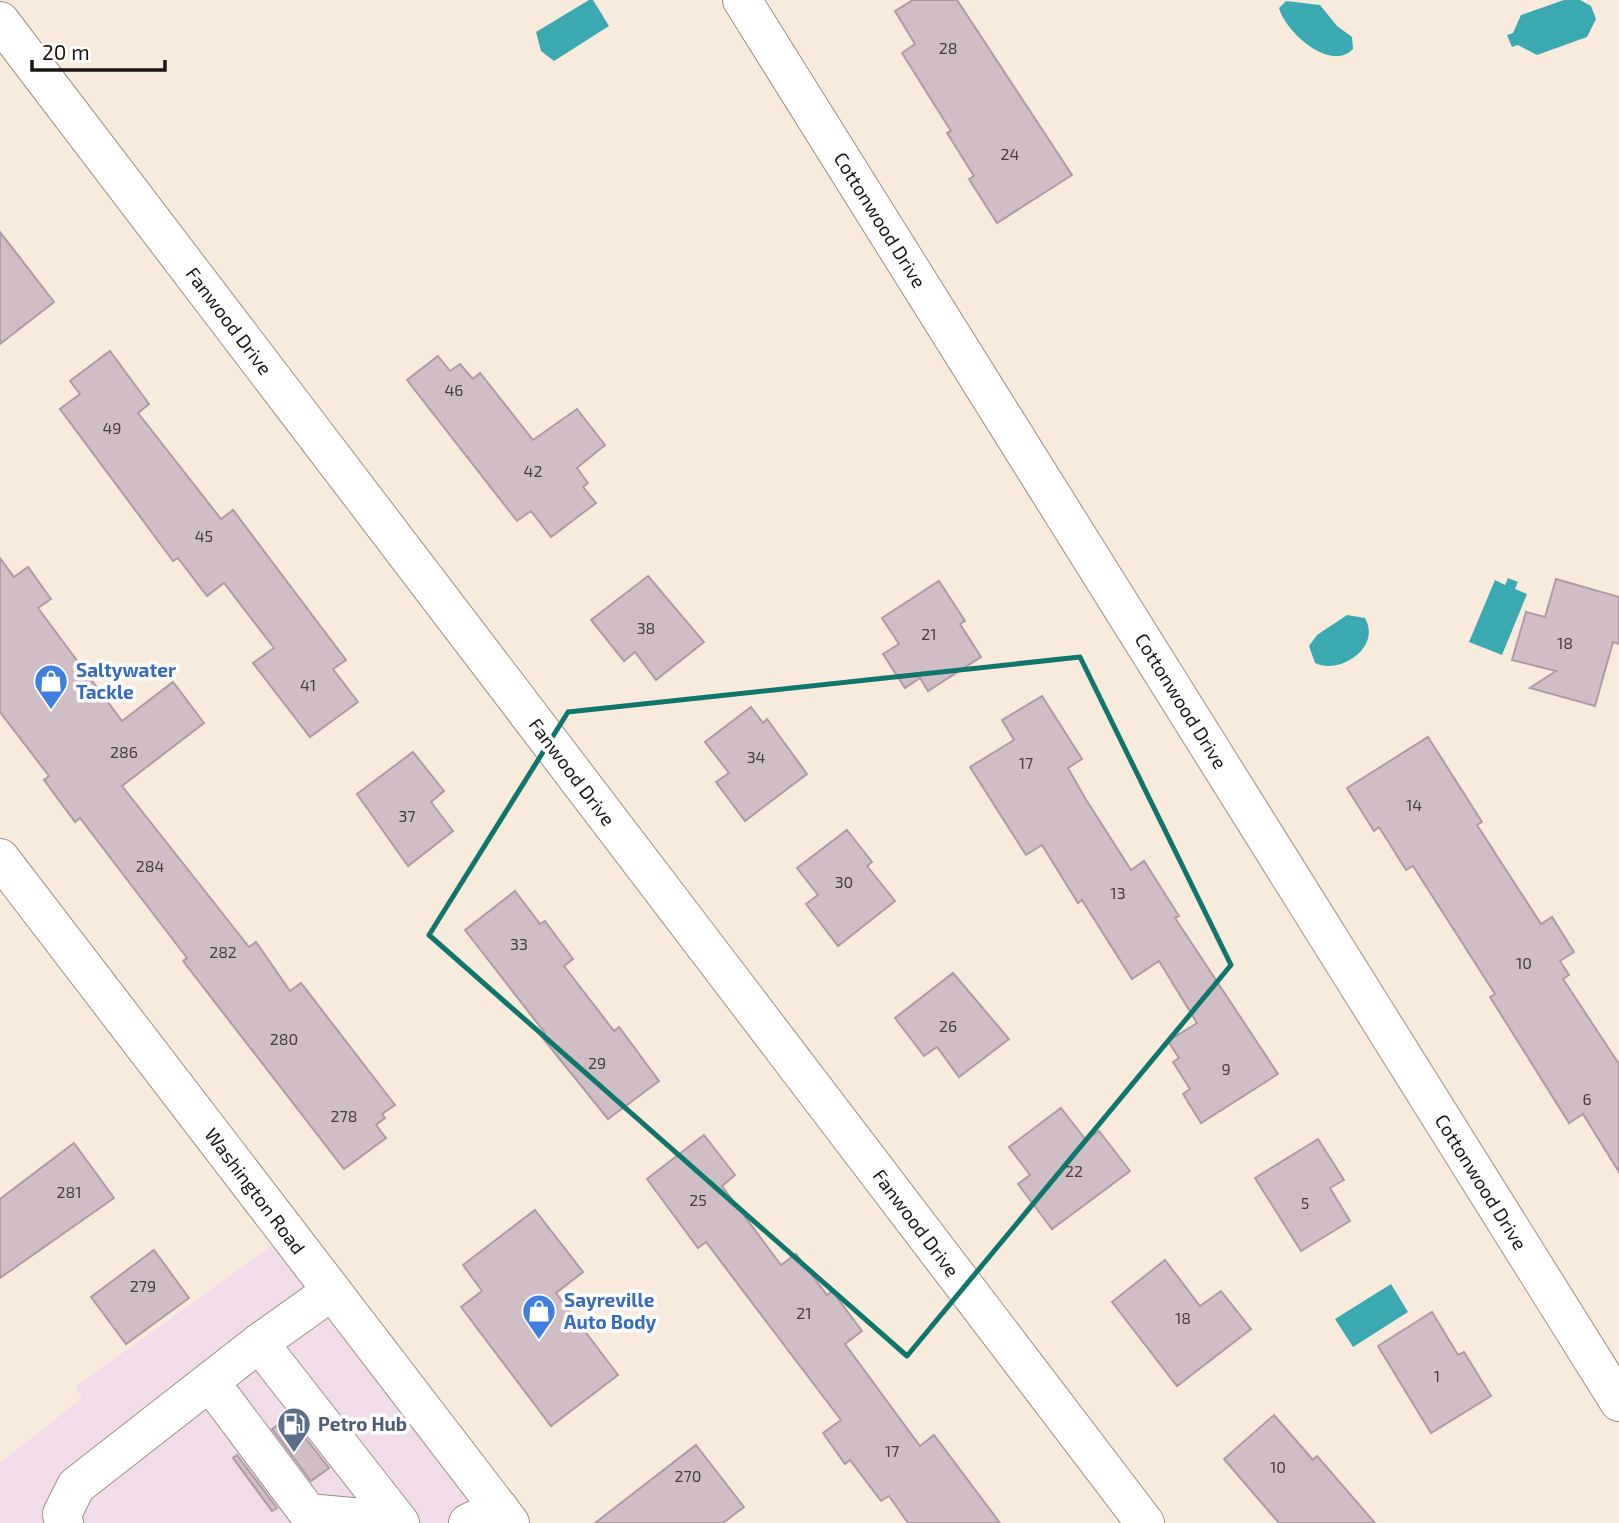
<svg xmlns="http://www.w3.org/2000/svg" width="1619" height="1523" font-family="'Exo 2',sans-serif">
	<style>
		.commercial { fill: #f2dcea }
		.water { fill: #3aa9b1 }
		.building { fill: #d0bdc6; stroke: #ae9ba4; stroke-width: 2 }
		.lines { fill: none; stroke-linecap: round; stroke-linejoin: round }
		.minor-casing { stroke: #9d9082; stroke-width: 40 }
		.major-casing { stroke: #9d9082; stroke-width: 40 }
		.minor { stroke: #fff; stroke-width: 38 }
		.major { stroke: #fff; stroke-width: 38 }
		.marked { fill: none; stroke: #0f766e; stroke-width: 5; stroke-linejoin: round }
		.labels { text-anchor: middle; stroke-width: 7; stroke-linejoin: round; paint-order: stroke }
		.number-label { font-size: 16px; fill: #48403e }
		.street-label { font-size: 19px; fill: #1b1611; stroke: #fff }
		.shop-label { font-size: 19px; font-weight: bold; fill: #366cbe; stroke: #fff; text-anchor: start }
		.service-label { font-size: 19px; font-weight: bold; fill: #4e5e75; stroke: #fff; text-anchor: start }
	</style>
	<rect width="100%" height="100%" fill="#f9ebdc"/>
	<path class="commercial" d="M288,1234L510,1523H0V1463L82,1398L75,1387Z"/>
	<g class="water">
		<path d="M589,0H593L609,26L554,61L541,51L536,32Z"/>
		<path d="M1564,0H1580L1591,6L1596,19L1587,37L1537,55L1518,45L1512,47L1507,35L1513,33L1521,15Z"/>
		<path d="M1286,1L1320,5L1337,26L1352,37L1353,49C1330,73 1285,31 1279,8Z"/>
		<path d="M1508,578L1518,582L1515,589L1527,594L1502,655L1469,642L1495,580L1505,585Z"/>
		<path d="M1347,615L1365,618C1382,648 1339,675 1315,663L1309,646L1317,635Z"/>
		<path d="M1391,1284L1408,1312L1353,1347L1335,1319Z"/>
	</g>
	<g class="building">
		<path d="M913,0H957L1072,175L997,223L969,179L974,176L947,133L951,131L902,53L915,44L895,11Z"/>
		<path d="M0,232L54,302L0,344Z"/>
		<path d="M110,351L149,404L138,413L221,519L233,510L346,660L333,669L358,702L310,737L253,663L274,648L224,583L207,596L178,558L173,561L60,409L80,394L70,381Z"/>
		<path d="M438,356L450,371L460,364L473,379L480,373L533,440L577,409L605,445L577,468L588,483L583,487L596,503L551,537L531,511L517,521L407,380Z"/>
		<path d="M0,558L14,577L28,567L51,599L38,608L122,721L173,682L204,723L122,786L249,947L256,942L290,991L301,983L395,1105L382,1114L385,1118L376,1125L386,1138L344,1169L183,961L187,958L122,873L80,818L75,822L44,780L49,776L0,712Z"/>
		<path d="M648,576L704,642L656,680L635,652L624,661L591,620Z"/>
		<path d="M1556,579L1619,597V644L1613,642L1595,706L1530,688L1556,671L1512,660L1526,612L1545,617Z"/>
		<path d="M939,581L965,621L960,624L981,657L928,691L920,678L905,688L883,654L899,644L882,618Z"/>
		<path d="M1042,696L1082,759L1068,768L1085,798L1131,870L1144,861L1179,916L1175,918L1278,1074L1201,1123L1183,1094L1190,1089L1173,1062L1179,1058L1168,1041L1197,1023L1159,961L1132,979L1082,900L1078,903L1042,845L1026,855L970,767L1014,740L1002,720Z"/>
		<path d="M751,707L763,723L767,719L807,774L745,821L716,782L729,773L705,742Z"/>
		<path d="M1428,737L1482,822L1477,825L1541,924L1552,917L1574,952L1560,961L1569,975L1563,979L1619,1064V1172L1583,1114L1569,1123L1490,997L1495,994L1413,866L1406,870L1379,827L1374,831L1347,788Z"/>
		<path d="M413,752L444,791L431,802L453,831L408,866L357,794Z"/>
		<path d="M847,830L872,862L867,866L895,901L838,946L806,904L818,895L797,868Z"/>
		<path d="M515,891L540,924L545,921L573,959L564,966L614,1031L619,1027L659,1081L608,1119L541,1036L545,1033L465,930Z"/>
		<path d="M953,973L1009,1039L959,1077L937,1047L924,1056L895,1018Z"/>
		<path d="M1061,1108L1086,1140L1099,1131L1130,1171L1052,1229L1018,1184L1030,1175L1009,1147Z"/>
		<path d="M704,1135L735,1175L722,1186L781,1265L796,1254L827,1295L832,1291L862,1331L845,1344L920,1446L934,1435L1000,1523H908L889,1496L881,1501L850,1460L845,1464L823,1433L841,1420L706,1242L698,1248L647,1179Z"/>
		<path d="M1318,1139L1344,1180L1330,1188L1350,1221L1301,1251L1255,1178Z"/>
		<path d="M74,1143L114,1198L0,1278V1199Z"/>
		<path d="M535,1210L583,1272L556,1293L618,1375L551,1426L461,1307L482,1291L463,1265Z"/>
		<path d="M154,1250L189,1298L126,1344L91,1297Z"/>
		<path d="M1165,1260L1200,1306L1221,1291L1251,1329L1177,1386L1112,1302Z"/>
		<path d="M1432,1312L1458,1355L1464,1352L1491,1396L1431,1433L1378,1346Z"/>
		<path d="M1274,1415L1313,1460L1317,1456L1375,1523H1279L1224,1459Z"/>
		<path d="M289,1417L329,1468L311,1481L272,1429Z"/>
		<path d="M696,1445L744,1507L723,1523H595Z"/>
		<path d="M237,1455L277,1508L272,1511L233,1458Z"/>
	</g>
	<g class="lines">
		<g class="minor-casing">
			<g id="minor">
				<path d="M742,0L1619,1402"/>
				<path d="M0,21L1145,1523"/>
				<path d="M259,1343L400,1523"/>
				<path d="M210,1382L308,1513L396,1521"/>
				<path d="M64,1523L62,1514L76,1486L259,1343L332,1291"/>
				<path d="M468,1523L499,1508"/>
			</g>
		</g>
		<g class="major-casing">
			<path id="major" d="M0,858L510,1523"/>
		</g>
		<use href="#minor" class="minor"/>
		<use href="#major" class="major"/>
	</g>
	<path class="marked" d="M1080,657L1231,965L907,1356L429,935L568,712Z"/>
	<defs>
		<g id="shop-pin" transform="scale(1.75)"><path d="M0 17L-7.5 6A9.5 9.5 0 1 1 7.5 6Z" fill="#3f7fe0" stroke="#fff"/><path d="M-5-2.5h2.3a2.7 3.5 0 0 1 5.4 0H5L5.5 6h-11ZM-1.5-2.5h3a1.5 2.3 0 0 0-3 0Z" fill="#fff"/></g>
		<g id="fuel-pin" transform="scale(1.75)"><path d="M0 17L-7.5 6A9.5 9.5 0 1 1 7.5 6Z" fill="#5c6f8a" stroke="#fff"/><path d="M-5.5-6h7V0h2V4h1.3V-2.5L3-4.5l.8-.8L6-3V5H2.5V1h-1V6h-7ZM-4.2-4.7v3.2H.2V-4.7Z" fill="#fff"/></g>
	</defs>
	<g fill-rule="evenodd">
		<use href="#shop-pin" x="51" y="681"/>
		<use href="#shop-pin" x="539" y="1311"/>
		<use href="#fuel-pin" x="294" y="1424"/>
	</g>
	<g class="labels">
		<g class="number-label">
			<text x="948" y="54">28</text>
			<text x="1010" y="160">24</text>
			<text x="454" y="396">46</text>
			<text x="112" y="434">49</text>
			<text x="533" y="477">42</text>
			<text x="204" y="542">45</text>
			<text x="646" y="634">38</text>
			<text x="929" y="640">21</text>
			<text x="1565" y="649">18</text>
			<text x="308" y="691">41</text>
			<text x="124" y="758">286</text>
			<text x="756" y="763">34</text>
			<text x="1026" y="769">17</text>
			<text x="1414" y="811">14</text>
			<text x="407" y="822">37</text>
			<text x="150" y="872">284</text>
			<text x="844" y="888">30</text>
			<text x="1118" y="899">13</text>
			<text x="519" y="950">33</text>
			<text x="223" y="958">282</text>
			<text x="1524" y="969">10</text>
			<text x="948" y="1032">26</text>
			<text x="284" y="1045">280</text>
			<text x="597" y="1069">29</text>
			<text x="1226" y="1075">9</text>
			<text x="1587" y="1105">6</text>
			<text x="344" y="1122">278</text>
			<text x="1074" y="1177">22</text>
			<text x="69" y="1198">281</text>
			<text x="698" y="1206">25</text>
			<text x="1305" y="1209">5</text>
			<text x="143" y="1292">279</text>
			<text x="804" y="1319">21</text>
			<text x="1183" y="1324">18</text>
			<text x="1437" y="1382">1</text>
			<text x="892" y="1457">17</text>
			<text x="1278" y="1473">10</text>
			<text x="688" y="1482">270</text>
		</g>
		<g class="street-label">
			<text transform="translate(880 220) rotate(58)" y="7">Cottonwood Drive</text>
			<text transform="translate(229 321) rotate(53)" y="7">Fanwood Drive</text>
			<text transform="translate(1181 701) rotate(58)" y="7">Cottonwood Drive</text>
			<text transform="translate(572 772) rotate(53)" y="7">Fanwood Drive</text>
			<text transform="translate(1481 1182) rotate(58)" y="7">Cottonwood Drive</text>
			<text transform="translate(255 1191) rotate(53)" y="7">Washington Road</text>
			<text transform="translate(916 1223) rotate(53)" y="7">Fanwood Drive</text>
		</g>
		<g class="shop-label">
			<text x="76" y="677">Saltywater<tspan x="76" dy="22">Tackle</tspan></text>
			<text x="564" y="1307">Sayreville<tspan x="564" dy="22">Auto Body</tspan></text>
		</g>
		<g class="service-label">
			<text x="318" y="1431">Petro Hub</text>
		</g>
	</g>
	<path d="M32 60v10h133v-10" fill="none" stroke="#1b1611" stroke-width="3.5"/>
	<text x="42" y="60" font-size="21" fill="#1b1611" stroke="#ffffff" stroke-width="5" paint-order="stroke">20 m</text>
</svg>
